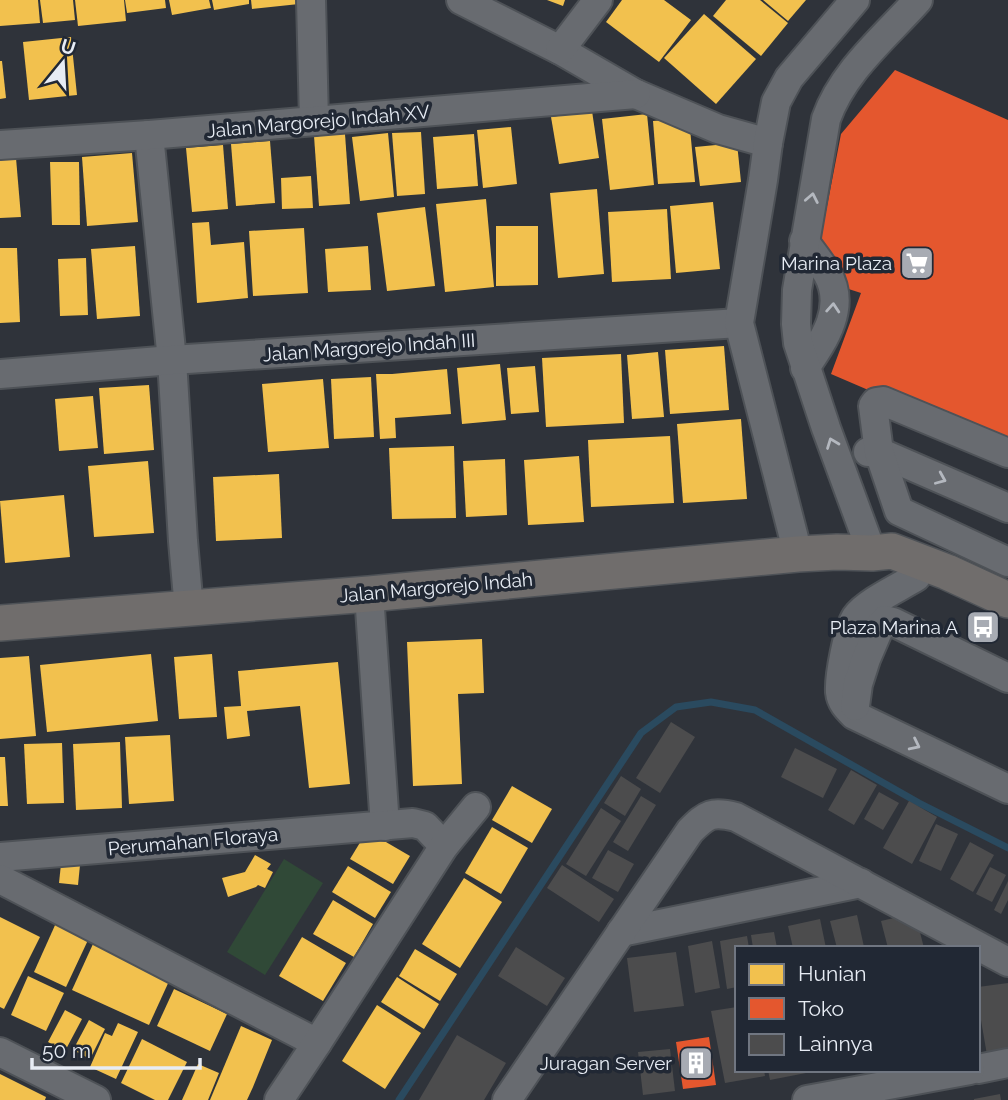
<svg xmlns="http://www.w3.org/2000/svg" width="1008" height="1100" font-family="Raleway,sans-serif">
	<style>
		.grass { fill: #304937 }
		.homes { fill: #f2c14e }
		.shops { fill: #e4572e }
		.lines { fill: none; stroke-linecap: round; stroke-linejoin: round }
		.stream { stroke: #2a4a5f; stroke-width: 7 }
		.building { fill: #4c4c4d }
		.minor-casing { stroke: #4e5257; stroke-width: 32 }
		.major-casing { stroke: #4e5257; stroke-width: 38 }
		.minor { stroke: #686b70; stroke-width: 28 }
		.major { stroke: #706d6c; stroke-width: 35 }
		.oneway { stroke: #b4b8bf }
		.labels { text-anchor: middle; stroke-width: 7; stroke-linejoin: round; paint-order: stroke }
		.street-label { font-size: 19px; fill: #e7ecf4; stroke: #212834 }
		.poi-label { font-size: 19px; fill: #e7ecf4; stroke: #212834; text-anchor: end }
	</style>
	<rect width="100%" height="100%" fill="#2f333a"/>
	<path class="grass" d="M284,859L323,883L265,975L227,952Z"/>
	<g class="homes">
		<path d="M0,0H38L40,23L0,26Z"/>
		<path d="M40,0H73L75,20L43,23Z"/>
		<path d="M75,0H124L126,21L78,26Z"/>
		<path d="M125,0H165L166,8L127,13Z"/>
		<path d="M169,0H209L211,8L172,15Z"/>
		<path d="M212,0H249V4L214,10Z"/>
		<path d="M251,0H299V4L252,9Z"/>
		<path d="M547,0H565L563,6Z"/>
		<path d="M622,0H664L691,20L659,62L606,22Z"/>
		<path d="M726,0H760L788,23L761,56L713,16Z"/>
		<path d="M763,0H806L788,21Z"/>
		<path d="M704,14L756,59L716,104L664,58Z"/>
		<path d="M71,37L77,95L29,100L23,42Z"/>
		<path d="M0,61H2L6,98L0,99Z"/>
		<path d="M592,111L599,158L559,164L551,117Z"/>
		<path d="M647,114L654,185L610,190L602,119Z"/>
		<path d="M689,118L695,182L658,184L653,121Z"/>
		<path d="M511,127L517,184L483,188L477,130Z"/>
		<path d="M421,132L425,194L397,196L392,133Z"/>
		<path d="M388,133L394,197L360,201L352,137Z"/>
		<path d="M345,134L350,204L319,206L314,136Z"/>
		<path d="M474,134L478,186L437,189L433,137Z"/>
		<path d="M270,141L275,203L236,206L231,144Z"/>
		<path d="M737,143L741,182L700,186L695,147Z"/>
		<path d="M223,145L228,209L192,212L186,148Z"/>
		<path d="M132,153L138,222L87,226L82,157Z"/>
		<path d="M16,158L21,217L0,218V159Z"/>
		<path d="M50,162H79L80,225H52Z"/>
		<path d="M311,176L313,208L282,209L281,178Z"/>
		<path d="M597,189L604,274L558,278L550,193Z"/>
		<path d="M486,199L494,287L445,292L436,204Z"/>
		<path d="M713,202L720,269L676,273L670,206Z"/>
		<path d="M425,207L435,286L387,291L377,213Z"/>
		<path d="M667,209L671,279L612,282L608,212Z"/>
		<path d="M209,222L211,245L244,242L248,298L197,303L192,223Z"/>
		<path d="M496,226H538V285L496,286Z"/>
		<path d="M304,228L308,293L253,296L249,231Z"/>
		<path d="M135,246L140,316L97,319L91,249Z"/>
		<path d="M368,246L371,290L328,292L325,249Z"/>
		<path d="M0,248H17L20,322L0,323Z"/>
		<path d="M86,258L88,315L60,316L58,259Z"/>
		<path d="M724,346L729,410L670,414L665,350Z"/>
		<path d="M658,352L664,417L632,419L627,355Z"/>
		<path d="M621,354L624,423L546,427L542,358Z"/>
		<path d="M500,364L506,420L462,424L457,368Z"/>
		<path d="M535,366L539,412L511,414L507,368Z"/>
		<path d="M447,369L451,414L395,418L396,438L380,439L376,374H392Z"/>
		<path d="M371,377L374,437L334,439L331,379Z"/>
		<path d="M323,379L329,448L268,452L262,384Z"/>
		<path d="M149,385L154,450L104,454L99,388Z"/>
		<path d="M93,396L98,448L59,451L55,399Z"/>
		<path d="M741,419L747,499L683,503L677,424Z"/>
		<path d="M670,436L674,503L591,507L588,440Z"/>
		<path d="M454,446L456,518L392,519L389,448Z"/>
		<path d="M579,456L584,522L528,525L524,460Z"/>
		<path d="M505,459L507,515L466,517L463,461Z"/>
		<path d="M148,461L154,533L94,537L88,466Z"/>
		<path d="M279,474L282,538L216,541L213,477Z"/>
		<path d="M64,495L70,557L5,563L0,501Z"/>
		<path d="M482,639L484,693L458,694L462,784L413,786L407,642Z"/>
		<path d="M151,654L158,721L47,732L40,665Z"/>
		<path d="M212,654L217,717L179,719L174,657Z"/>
		<path d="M29,656L36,736L0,739V658Z"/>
		<path d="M338,662L350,784L309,788L300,706L247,711L250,736L227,739L224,707L241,706L238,671Z"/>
		<path d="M170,735L174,801L129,804L125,737Z"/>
		<path d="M120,742L122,808L76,810L73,744Z"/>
		<path d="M62,743L64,803L27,804L24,744Z"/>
		<path d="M0,757H5L8,806H0Z"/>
		<path d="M512,786L552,809L532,843L492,820Z"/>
		<path d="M492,827L528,848L501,894L465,873Z"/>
		<path d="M367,831L410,856L393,884L350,859Z"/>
		<path d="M255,855L271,864L267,869L273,872L265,888L258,885L256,887L228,897L222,878L245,872Z"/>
		<path d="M61,864L80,865L78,885L59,883Z"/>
		<path d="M348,866L391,892L375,918L332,892Z"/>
		<path d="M464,878L502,902L460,968L422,944Z"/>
		<path d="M333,900L373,924L354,957L313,934Z"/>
		<path d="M0,917L40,937L4,1009L0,1007Z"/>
		<path d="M56,923L89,938L66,987L34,972Z"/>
		<path d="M302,937L346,963L323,1001L279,976Z"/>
		<path d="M93,944L170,979L149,1025L72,990Z"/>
		<path d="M415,949L457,974L440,1001L399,976Z"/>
		<path d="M28,976L64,993L46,1031L11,1015Z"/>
		<path d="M397,977L439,1004L424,1029L381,1002Z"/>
		<path d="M174,989L227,1014L210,1051L157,1026Z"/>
		<path d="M377,1005L421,1033L385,1089L342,1061Z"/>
		<path d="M65,1010L82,1019L65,1051L48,1042Z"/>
		<path d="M89,1020L105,1029L90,1059L73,1050Z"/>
		<path d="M118,1023L138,1032L116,1079L90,1067L105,1033L112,1036Z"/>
		<path d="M241,1026L272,1040L253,1087L247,1100H210Z"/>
		<path d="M142,1039L187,1062L168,1100H155L121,1083Z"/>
		<path d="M198,1064L219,1073L208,1100H182Z"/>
		<path d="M0,1074L46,1097L45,1100H0Z"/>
	</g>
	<g class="shops">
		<path d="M895,70L1008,120V450L831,374L861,293L833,284L817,258L841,134Z"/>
		<path d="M709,1037L716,1085L683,1089L676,1042Z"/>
	</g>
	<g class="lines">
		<path class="stream" d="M399,1100L641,733L676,707L711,702L755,710L919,803L1008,848"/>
	</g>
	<g class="building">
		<path d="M671,722L695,737L660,793L636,778Z"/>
		<path d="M795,748L837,769L823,798L781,777Z"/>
		<path d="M851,770L877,785L854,825L828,810Z"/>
		<path d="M621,776L641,789L625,816L604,803Z"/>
		<path d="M879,792L899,803L883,830L864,819Z"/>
		<path d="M641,796L656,805L628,851L613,842Z"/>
		<path d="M909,801L937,817L912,864L883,848Z"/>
		<path d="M601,808L621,821L586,876L566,864Z"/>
		<path d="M936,824L958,834L941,871L919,861Z"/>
		<path d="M970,842L994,855L973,892L950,879Z"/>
		<path d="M608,850L634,864L618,892L592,878Z"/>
		<path d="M562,865L614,899L599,922L547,888Z"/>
		<path d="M990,867L1006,875L992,902L976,894Z"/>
		<path d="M1008,881V900L1001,914L994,910Z"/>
		<path d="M915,913L924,948H888L881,921Z"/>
		<path d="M857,915L864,947L837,948L830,921Z"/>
		<path d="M820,919L826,948H793L788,926Z"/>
		<path d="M774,932L777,948H753L751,935Z"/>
		<path d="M747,936L749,948H737V987L727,989L720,941Z"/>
		<path d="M712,941L720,988L695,993L688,946Z"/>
		<path d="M516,947L565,978L547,1006L498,976Z"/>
		<path d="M676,952L684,1006L634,1012L627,958Z"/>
		<path d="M1008,983V1051L987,1055L978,1003V987Z"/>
		<path d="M737,1007V1070H764L765,1076L725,1083L711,1011Z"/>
		<path d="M457,1035L506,1063L484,1100H419Z"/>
		<path d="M670,1049L675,1091L643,1095L638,1052Z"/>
		<path d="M768,1070H805L806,1073L770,1080Z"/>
		<path d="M1000,1094L1001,1100H974V1099Z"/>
	</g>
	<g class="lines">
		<g class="minor-casing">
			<g id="minor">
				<path d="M311,0L314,121"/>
				<path d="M461,0L560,50L636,94L718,129L768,143"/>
				<path d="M560,50L598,0"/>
				<path d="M149,135L172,360L183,541L189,609"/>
				<path d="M0,145L149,135L636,94"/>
				<path d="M804,241C812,252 820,262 827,273C847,307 824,340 805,368"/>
				<path d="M0,374L172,360L739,323"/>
				<path d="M868,452H879L1008,508"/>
				<path d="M1008,453L883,401L876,402L873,406L879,452L899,511L1008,562"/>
				<path d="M872,553L826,428L798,343L796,324L797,290L826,119C843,71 885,37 918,0"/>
				<path d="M798,554L739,323L763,180L768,143L776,102L789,78L855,0"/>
				<path d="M916,577C900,587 867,602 856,617C848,629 839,676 840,692C841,702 847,708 854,715L1008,789"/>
				<path d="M369,594L385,826"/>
				<path d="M855,706L858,684L866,659L881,624L885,620L893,622L1008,678"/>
				<path d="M0,857L413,823L425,826L444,846"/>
				<path d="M0,879L317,1043"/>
				<path d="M621,932L861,883"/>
				<path d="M0,1052L96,1100"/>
				<path d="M978,1069L1008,1063"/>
				<path d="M279,1100L317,1043L444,846L476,807"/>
				<path d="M507,1100L690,831C707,814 712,811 736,817L1008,962"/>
				<path d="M807,1100L970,1070"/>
			</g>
		</g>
		<g class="major-casing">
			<path id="major" d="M0,623L369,594L798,554L837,552L872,553L892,551L947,572L1008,600"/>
		</g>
		<use href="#minor" class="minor"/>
		<use href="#major" class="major"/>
	</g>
	<defs><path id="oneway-chevron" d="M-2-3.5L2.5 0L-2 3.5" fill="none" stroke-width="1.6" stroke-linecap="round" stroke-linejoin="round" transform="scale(1.75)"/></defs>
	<g class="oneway">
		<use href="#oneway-chevron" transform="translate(812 198) rotate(-79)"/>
		<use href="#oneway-chevron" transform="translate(833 308) rotate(-86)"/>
		<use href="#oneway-chevron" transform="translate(832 443) rotate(-111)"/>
		<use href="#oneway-chevron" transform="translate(941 479) rotate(23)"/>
		<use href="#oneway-chevron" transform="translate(915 745) rotate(26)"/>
	</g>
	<defs>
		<g id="supermarket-square" transform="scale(1.75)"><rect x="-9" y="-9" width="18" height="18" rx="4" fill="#a7abb3" stroke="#212834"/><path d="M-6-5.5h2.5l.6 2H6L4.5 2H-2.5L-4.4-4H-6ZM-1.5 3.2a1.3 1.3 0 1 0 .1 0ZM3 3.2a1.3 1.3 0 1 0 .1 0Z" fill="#fff"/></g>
		<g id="bus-square" transform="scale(1.75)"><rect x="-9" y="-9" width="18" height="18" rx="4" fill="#a7abb3" stroke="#212834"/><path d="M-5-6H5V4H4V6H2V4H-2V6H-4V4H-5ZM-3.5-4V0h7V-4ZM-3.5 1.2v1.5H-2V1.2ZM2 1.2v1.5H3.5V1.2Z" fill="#fff"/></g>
		<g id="building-square" transform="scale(1.75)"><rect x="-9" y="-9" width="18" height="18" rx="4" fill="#a7abb3" stroke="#212834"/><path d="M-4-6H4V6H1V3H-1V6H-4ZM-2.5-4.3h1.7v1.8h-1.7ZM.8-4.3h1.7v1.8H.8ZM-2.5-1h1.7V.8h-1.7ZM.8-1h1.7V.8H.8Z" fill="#fff"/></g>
	</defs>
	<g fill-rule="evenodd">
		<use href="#supermarket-square" x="917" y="263"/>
		<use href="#bus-square" x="983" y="627"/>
		<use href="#building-square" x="696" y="1063"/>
	</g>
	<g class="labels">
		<g class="street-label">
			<text transform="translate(318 121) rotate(-5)" y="7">Jalan Margorejo Indah XV</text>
			<text transform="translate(369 347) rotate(-4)" y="7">Jalan Margorejo Indah III</text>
			<text transform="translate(436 587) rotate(-5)" y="7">Jalan Margorejo Indah</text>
			<text transform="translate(193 841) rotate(-5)" y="7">Perumahan Floraya</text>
		</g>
		<g class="poi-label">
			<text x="892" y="270">Marina Plaza</text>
			<text x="958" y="634">Plaza Marina A</text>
			<text x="672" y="1070">Juragan Server</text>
		</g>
	</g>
	<rect x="735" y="946" width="245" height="126" fill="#212834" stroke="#707681" stroke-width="2"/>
	<rect x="749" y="964" width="35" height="21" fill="#f2c14e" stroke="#707681" stroke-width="2"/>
	<text x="798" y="981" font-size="21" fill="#e7ecf4">Hunian</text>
	<rect x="749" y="998" width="35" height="21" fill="#e4572e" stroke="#707681" stroke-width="2"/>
	<text x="798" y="1016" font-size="21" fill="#e7ecf4">Toko</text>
	<rect x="749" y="1034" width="35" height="21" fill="#4c4c4d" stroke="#707681" stroke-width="2"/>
	<text x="798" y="1051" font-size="21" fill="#e7ecf4">Lainnya</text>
	<g transform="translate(63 63) rotate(18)" stroke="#212834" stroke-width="5" paint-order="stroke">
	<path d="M0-5L12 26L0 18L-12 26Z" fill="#e7ecf4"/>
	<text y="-10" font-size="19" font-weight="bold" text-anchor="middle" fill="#e7ecf4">U</text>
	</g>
	<path d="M32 1058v10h168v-10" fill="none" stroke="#e7ecf4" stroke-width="3.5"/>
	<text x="42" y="1058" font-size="21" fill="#e7ecf4" stroke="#212834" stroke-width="5" paint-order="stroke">50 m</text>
</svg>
